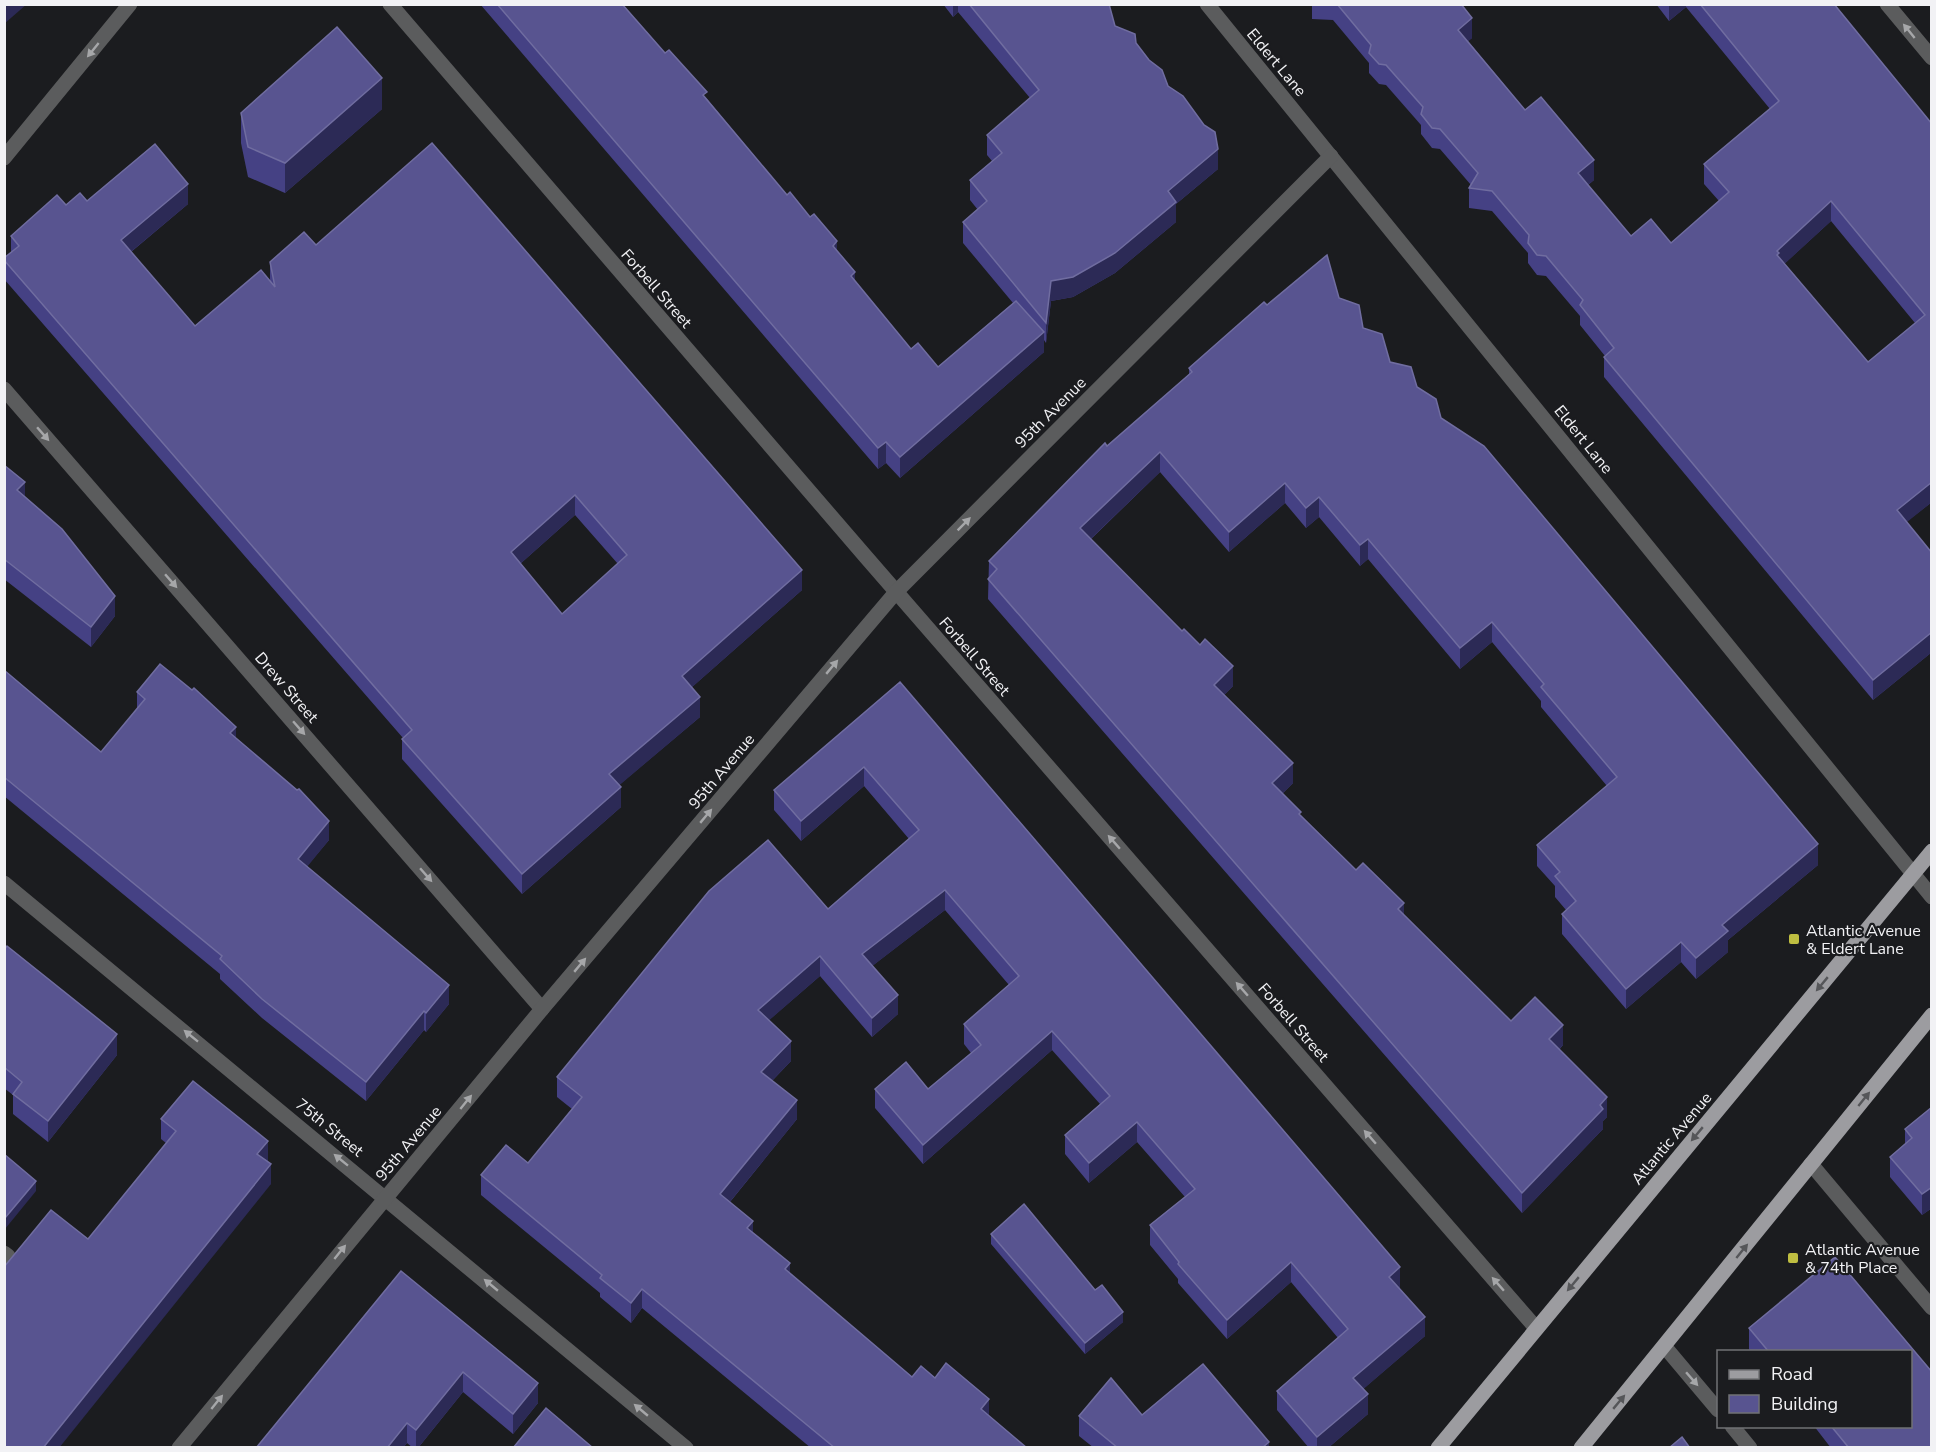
<svg xmlns="http://www.w3.org/2000/svg" width="1936" height="1452" font-family="'Nunito Sans',sans-serif">
	<style>
		.lines { fill: none; stroke-linecap: round; stroke-linejoin: round }
		.minor { stroke: #5b5c5d; stroke-width: 15 }
		.major { stroke: #9c9ca0; stroke-width: 15 }
		.wall { fill: #454184; fill-rule: evenodd }
		.shaded-wall { fill: #2c2a56 }
		.building { fill: #585490; stroke: #706da0; stroke-width: 1.5; fill-rule: evenodd }
		.oneway { fill: #a6a7a9 }
		.oneway2 { fill: #555659 }
		.poi-dot { fill: #bfbe41; stroke: #1b1c1f; stroke-width: 2 }
		.labels { text-anchor: middle; stroke-width: 4.5; stroke-linejoin: round; paint-order: stroke }
		.street-label { font-size: 16px; fill: #f2f2f5; stroke: #1b1c1f }
		.poi-label { font-size: 16px; fill: #f2f2f5; stroke: #1b1c1f; text-anchor: start }
	</style>
	<rect width="100%" height="100%" fill="#1b1c1f"/>
	<g class="lines">
		<g class="minor">
			<path d="M390,4L866,557L1536,1328"/>
			<path d="M1207,4L1932,897"/>
			<path d="M1887,4L1932,58"/>
			<path d="M4,158L130,4"/>
			<path d="M4,389L542,1009"/>
			<path d="M4,883L686,1448"/>
			<path d="M1811,1164L1932,1308"/>
			<path d="M4,1253L8,1256L4,1261"/>
			<path d="M1665,1347L1718,1410"/>
			<path d="M1732,1426L1750,1448"/>
			<path d="M179,1448L542,1009L896,592L1331,156"/>
		</g>
		<g class="major">
			<path d="M1438,1448L1932,851"/>
			<path d="M1581,1448L1932,1015"/>
		</g>
	</g>
	<g class="wall">
		<path d="M480,4H622L665,53L707,99L787,195L837,251L855,281L911,349L938,367L1013,303L963,243V222L978,210L970,200V180L992,161L987,155V135L1030,98L958,12L953,17L943,4H1109L1115,26L1136,43L1168,86L1218,169L1176,204V222L1115,273L1073,297L1051,301L1046,343L1044,340V352L900,478L886,463L878,469Z"/>
		<path d="M1312,4H1461L1472,38L1468,41L1525,110L1594,180L1588,185L1631,236L1671,243L1719,201L1704,184V164L1770,109L1686,7L1669,21L1656,4H1834L1932,124V502L1906,522L1932,553V652L1873,700L1604,377V357L1605,356L1580,325V316L1546,276L1537,275L1528,263V253L1492,211L1469,208V188L1471,185L1440,149L1432,148L1421,134V125L1386,85L1379,84L1369,73V63L1333,20L1312,19ZM1831,221L1915,323L1868,362L1784,264Z"/>
		<path d="M382,109L285,193L248,177L241,143V113Z"/>
		<path d="M87,201L188,204L131,252L195,326L270,281V262L316,245L802,590L692,687L700,717L619,785L621,807L522,894L402,759V739L403,738L4,279V258L11,253V236L66,205ZM575,515L618,564L562,614L520,564Z"/>
		<path d="M1339,298L1390,362L1417,387L1441,418L1818,865L1728,940V952L1696,979L1681,962L1626,1009L1562,934V914L1566,910L1555,897V886L1537,866V845L1607,786L1541,707V701L1492,642L1460,669L1368,559L1360,566L1319,517L1306,528L1285,503L1229,552L1160,472L1091,539L1233,686L1224,695L1293,783L1282,794L1301,816L1356,870L1404,915L1511,1021L1563,1045L1559,1050L1607,1117L1603,1121V1129L1522,1213L988,599L989,561L1189,374V368L1267,305Z"/>
		<path d="M4,465L25,497L115,616L91,647L4,579Z"/>
		<path d="M4,670L101,752L137,710V692L236,738L329,840L307,866L449,1004L426,1032L424,1030L366,1101L262,1018L220,979V974L4,796Z"/>
		<path d="M900,682L1400,1287L1399,1288L1425,1336L1363,1389L1368,1414L1328,1448H1309L1277,1410V1391L1338,1338L1291,1282L1227,1339L1178,1283V1279L1150,1245V1225L1185,1197L1137,1142L1089,1183L1065,1154V1135L1100,1104L1052,1050L923,1164L875,1108V1089H928L971,1053L964,1044V1024L1009,985L945,910L872,966L898,1014L872,1037L820,976L769,1020L791,1061L772,1081L797,1119L730,1202L753,1233L790,1274L912,1377L935,1378L989,1416L1027,1448H811L642,1308L631,1323L600,1297V1293L481,1195V1175L528,1163L572,1109L557,1097V1077L828,909L909,839L864,786L801,841L774,810V790Z"/>
		<path d="M4,950L117,1055L48,1142L13,1114V1095L4,1088Z"/>
		<path d="M1932,1107V1208L1922,1215L1890,1177V1157L1905,1144V1129Z"/>
		<path d="M161,1119L268,1161V1162L271,1184L88,1239L166,1143L161,1139Z"/>
		<path d="M991,1234L1095,1290L1123,1322L1085,1354L991,1244Z"/>
		<path d="M1835,1257L1932,1372V1448H1831L1814,1426H1911V1352H1751L1749,1349V1328Z"/>
		<path d="M401,1271L538,1403L513,1434L463,1392L418,1448H413L407,1443L403,1448H256Z"/>
		<path d="M1142,1415L1269,1448H1094L1079,1436V1416Z"/>
	</g>
	<g class="shaded-wall">
		<path d="M4,4H27L4,24Z"/>
		<path d="M953,4H958V12L953,17Z"/>
		<path d="M1669,4H1686V7L1669,21Z"/>
		<path d="M1472,18V38L1458,50V30Z"/>
		<path d="M382,78V109L285,193V163Z"/>
		<path d="M1218,149V169L1176,204V222L1115,273L1073,297L1051,301L1046,343V323L1051,281L1168,191Z"/>
		<path d="M1594,160V180L1578,193V173Z"/>
		<path d="M188,184V204L121,260V240Z"/>
		<path d="M1831,201V221L1779,269L1777,251Z"/>
		<path d="M837,241V262L833,246Z"/>
		<path d="M855,272V292L851,276Z"/>
		<path d="M1044,332V352L900,478V457Z"/>
		<path d="M886,442V463L878,469V448Z"/>
		<path d="M1160,452V472L1080,549V528Z"/>
		<path d="M25,482V501L17,490Z"/>
		<path d="M1932,482V502L1897,530V510Z"/>
		<path d="M1285,483V503L1229,552V532Z"/>
		<path d="M575,495V515L511,572V552Z"/>
		<path d="M1319,497V517L1306,528V508Z"/>
		<path d="M1368,539V559L1360,566V545Z"/>
		<path d="M802,570V590L682,696V676Z"/>
		<path d="M115,596V616L91,647V627Z"/>
		<path d="M1492,622V642L1460,669V648Z"/>
		<path d="M1932,632V652L1873,700V680Z"/>
		<path d="M1233,666V686L1214,705V685Z"/>
		<path d="M700,697V717L609,794V774Z"/>
		<path d="M236,727V746L230,733Z"/>
		<path d="M1293,763V783L1272,804V783Z"/>
		<path d="M864,767V786L801,841V821Z"/>
		<path d="M621,787V807L522,894V874Z"/>
		<path d="M329,821V840L298,878V859Z"/>
		<path d="M1818,844V865L1728,940V952L1696,979V958L1722,925Z"/>
		<path d="M945,890V910L862,974V954Z"/>
		<path d="M1404,903V923L1398,909Z"/>
		<path d="M1681,942V962L1626,1009V989Z"/>
		<path d="M820,956V976L758,1030V1010Z"/>
		<path d="M449,985V1004L426,1032V1013Z"/>
		<path d="M898,995V1014L872,1037V1018Z"/>
		<path d="M424,1011V1030L366,1101V1082Z"/>
		<path d="M1563,1025V1045L1549,1060V1039Z"/>
		<path d="M1052,1031V1050L923,1164V1145Z"/>
		<path d="M117,1034V1055L48,1142V1121Z"/>
		<path d="M791,1041V1061L761,1092V1072Z"/>
		<path d="M1607,1097V1117L1603,1121V1129L1522,1213V1193Z"/>
		<path d="M797,1100V1119L720,1214V1194Z"/>
		<path d="M1137,1122V1142L1089,1183V1163Z"/>
		<path d="M268,1141V1161L257,1174V1154Z"/>
		<path d="M271,1164V1184L59,1448H43Z"/>
		<path d="M36,1181V1191L5,1229V1218Z"/>
		<path d="M1932,1187V1208L1922,1215V1194Z"/>
		<path d="M753,1221V1241L747,1228Z"/>
		<path d="M1291,1262V1282L1227,1339V1320Z"/>
		<path d="M790,1263V1283L785,1269Z"/>
		<path d="M1400,1267V1287L1389,1296V1277Z"/>
		<path d="M642,1289V1308L631,1323V1303Z"/>
		<path d="M1123,1312V1322L1085,1354V1343Z"/>
		<path d="M1425,1317V1336L1353,1398V1378Z"/>
		<path d="M463,1372V1392L418,1448H416V1430Z"/>
		<path d="M538,1383V1403L513,1434V1414Z"/>
		<path d="M1368,1394V1414L1328,1448H1317V1437Z"/>
		<path d="M989,1399V1418L981,1409Z"/>
		<path d="M407,1423V1443L403,1448H387Z"/>
		<path d="M1269,1442V1448H1262Z"/>
	</g>
	<g class="building">
		<path d="M497,4H622L665,53L669,50L707,92L703,95L787,195L790,192L810,217L814,214L837,241L833,246L855,272L851,276L911,349L918,343L938,367L1016,301L1044,332L900,457L886,442L878,448Z"/>
		<path d="M969,4H1109L1115,26L1135,34L1136,43L1149,60L1162,70L1168,86L1183,96L1204,125L1215,132L1218,149L1168,191L1176,202L1115,253L1073,277L1051,281L1046,323L963,222L987,201L970,180L1002,153L987,135L1039,90Z"/>
		<path d="M1337,4H1461L1472,18L1458,30L1525,110L1541,97L1594,160L1578,173L1631,236L1651,219L1671,243L1729,192L1704,164L1779,101L1700,4H1834L1932,124V482L1897,510L1932,553V632L1873,680L1604,357L1614,348L1580,305L1583,300L1546,256L1537,255L1528,243L1529,235L1492,191L1469,188L1478,173L1440,129L1432,128L1421,114L1423,107L1386,65L1379,64L1369,53L1371,45ZM1831,201L1925,315L1868,362L1777,255L1779,253L1777,251Z"/>
		<path d="M337,27L382,78L285,163L248,147L241,113Z"/>
		<path d="M432,143L802,570L682,676L700,697L609,774L621,787L522,874L402,739L412,730L4,260V258L19,246L11,236L57,195L66,205L80,193L87,201L155,144L188,184L121,240L195,326L261,270L275,287L270,262L304,232L316,245ZM575,495L627,555L562,614L511,552Z"/>
		<path d="M1327,255L1339,298L1359,305L1363,328L1382,334L1390,362L1411,367L1417,387L1436,399L1441,418L1484,446L1818,844L1722,925L1728,931L1696,958L1681,942L1626,989L1562,914L1576,901L1555,876L1560,872L1537,845L1617,777L1541,687L1544,684L1492,622L1460,648L1368,539L1360,545L1319,497L1306,508L1285,483L1229,532L1160,452L1080,528L1182,631L1184,629L1200,645L1205,639L1233,666L1214,685L1293,763L1272,783L1301,812L1299,814L1356,870L1363,863L1404,903L1398,909L1511,1021L1535,997L1563,1025L1549,1039L1607,1097L1600,1105L1603,1109L1522,1193L988,579L997,569L989,561L1105,443L1107,446L1192,372L1189,368L1264,302L1267,305Z"/>
		<path d="M4,465L25,482L17,490L62,529L115,596L91,627L4,559Z"/>
		<path d="M160,664L192,690L194,688L236,727L230,733L297,790L299,789L329,821L298,859L449,985L426,1013L424,1011L366,1082L262,999L220,959L222,956L4,777V670L101,752L145,699L137,692Z"/>
		<path d="M900,682L1400,1267L1389,1277L1425,1317L1353,1378L1368,1394L1317,1437L1277,1391L1348,1329L1291,1262L1227,1320L1178,1264L1179,1262L1150,1225L1195,1189L1137,1122L1089,1163L1065,1135L1110,1096L1052,1031L923,1145L875,1089L906,1062L928,1089L981,1045L964,1024L1019,976L945,890L862,954L898,995L872,1018L820,956L758,1010L791,1041L761,1072L797,1100L720,1194L753,1221L747,1228L790,1263L785,1269L912,1377L921,1366L935,1378L946,1363L989,1399L981,1409L1027,1448H835L642,1289L631,1303L600,1278L602,1275L481,1175L506,1145L528,1163L582,1097L557,1077L709,891L768,840L828,909L919,830L864,767L801,821L774,790Z"/>
		<path d="M7,946L117,1034L48,1121L13,1094L22,1082L4,1067V950Z"/>
		<path d="M193,1081L268,1141L257,1154L271,1164L43,1448H4V1267L51,1210L88,1239L176,1131L161,1119Z"/>
		<path d="M1932,1107V1187L1922,1194L1890,1157L1912,1138L1905,1129Z"/>
		<path d="M4,1154L36,1181L5,1218H4Z"/>
		<path d="M1024,1204L1095,1290L1102,1285L1123,1312L1085,1343L991,1234Z"/>
		<path d="M1835,1257L1932,1372V1448H1849L1831,1426H1911V1352H1769L1749,1328Z"/>
		<path d="M401,1271L538,1383L513,1414L463,1372L416,1430L407,1423L387,1448H256Z"/>
		<path d="M1203,1364L1269,1442L1262,1448H1118L1079,1416L1111,1378L1142,1415Z"/>
		<path d="M546,1408L593,1448H513Z"/>
		<path d="M1682,1437L1690,1448H1669Z"/>
	</g>
	<defs><path id="oneway-solid" d="M-6-.8H1V-3.2L6.5 0L1 3.2V.8H-6Z" transform="scale(1.5)"/></defs>
	<g class="oneway">
		<use href="#oneway-solid" transform="translate(1909 31) rotate(-129)"/>
		<use href="#oneway-solid" transform="translate(93 50) rotate(129)"/>
		<use href="#oneway-solid" transform="translate(43 434) rotate(49)"/>
		<use href="#oneway-solid" transform="translate(964 524) rotate(-45)"/>
		<use href="#oneway-solid" transform="translate(171 581) rotate(49)"/>
		<use href="#oneway-solid" transform="translate(832 667) rotate(-50)"/>
		<use href="#oneway-solid" transform="translate(299 728) rotate(49)"/>
		<use href="#oneway-solid" transform="translate(706 816) rotate(-50)"/>
		<use href="#oneway-solid" transform="translate(1114 842) rotate(-131)"/>
		<use href="#oneway-solid" transform="translate(426 875) rotate(49)"/>
		<use href="#oneway-solid" transform="translate(580 965) rotate(-50)"/>
		<use href="#oneway-solid" transform="translate(1242 989) rotate(-131)"/>
		<use href="#oneway-solid" transform="translate(191 1036) rotate(-141)"/>
		<use href="#oneway-solid" transform="translate(466 1102) rotate(-51)"/>
		<use href="#oneway-solid" transform="translate(1370 1137) rotate(-131)"/>
		<use href="#oneway-solid" transform="translate(341 1160) rotate(-141)"/>
		<use href="#oneway-solid" transform="translate(340 1252) rotate(-51)"/>
		<use href="#oneway-solid" transform="translate(1498 1284) rotate(-131)"/>
		<use href="#oneway-solid" transform="translate(491 1285) rotate(-140)"/>
		<use href="#oneway-solid" transform="translate(1692 1379) rotate(49)"/>
		<use href="#oneway-solid" transform="translate(217 1402) rotate(-51)"/>
		<use href="#oneway-solid" transform="translate(641 1410) rotate(-140)"/>
	</g>
	<g class="oneway2">
		<use href="#oneway-solid" transform="translate(1822 984) rotate(130)"/>
		<use href="#oneway-solid" transform="translate(1864 1099) rotate(-51)"/>
		<use href="#oneway-solid" transform="translate(1697 1134) rotate(130)"/>
		<use href="#oneway-solid" transform="translate(1742 1251) rotate(-51)"/>
		<use href="#oneway-solid" transform="translate(1573 1284) rotate(130)"/>
		<use href="#oneway-solid" transform="translate(1619 1402) rotate(-50)"/>
	</g>
	<g class="poi-dot">
		<rect x="1788" y="933" width="12" height="12" rx="3"/>
		<rect x="1787" y="1252" width="12" height="12" rx="3"/>
	</g>
	<g class="labels">
		<g class="street-label">
			<text transform="translate(1277 62) rotate(50)" y="6">Eldert Lane</text>
			<text transform="translate(657 288) rotate(49)" y="6">Forbell Street</text>
			<text transform="translate(1050 412) rotate(-45)" y="6">95th Avenue</text>
			<text transform="translate(1584 439) rotate(51)" y="6">Eldert Lane</text>
			<text transform="translate(975 656) rotate(49)" y="6">Forbell Street</text>
			<text transform="translate(287 687) rotate(49)" y="6">Drew Street</text>
			<text transform="translate(721 771) rotate(-50)" y="6">95th Avenue</text>
			<text transform="translate(1294 1022) rotate(49)" y="6">Forbell Street</text>
			<text transform="translate(330 1127) rotate(39)" y="6">75th Street</text>
			<text transform="translate(1671 1138) rotate(-50)" y="6">Atlantic Avenue</text>
			<text transform="translate(408 1143) rotate(-50)" y="6">95th Avenue</text>
		</g>
		<g class="poi-label">
			<text x="1806" y="936">Atlantic Avenue<tspan x="1806" dy="18">&amp; Eldert Lane</tspan></text>
			<text x="1805" y="1255">Atlantic Avenue<tspan x="1805" dy="18">&amp; 74th Place</tspan></text>
		</g>
	</g>
	<rect width="1936" height="1452" fill="none" stroke="#f2f2f5" stroke-width="12"/>
	<rect x="1717" y="1350" width="195" height="78" fill="#1b1c1f" stroke="#717275" stroke-width="1.5"/>
	<rect x="1729" y="1370" width="30" height="9" fill="#9c9ca0" stroke="#717275" stroke-width="1.5"/>
	<text x="1771" y="1380" font-size="18" fill="#f2f2f5">Road</text>
	<rect x="1729" y="1395" width="30" height="18" fill="#585490" stroke="#717275" stroke-width="1.5"/>
	<text x="1771" y="1410" font-size="18" fill="#f2f2f5">Building</text>
</svg>
